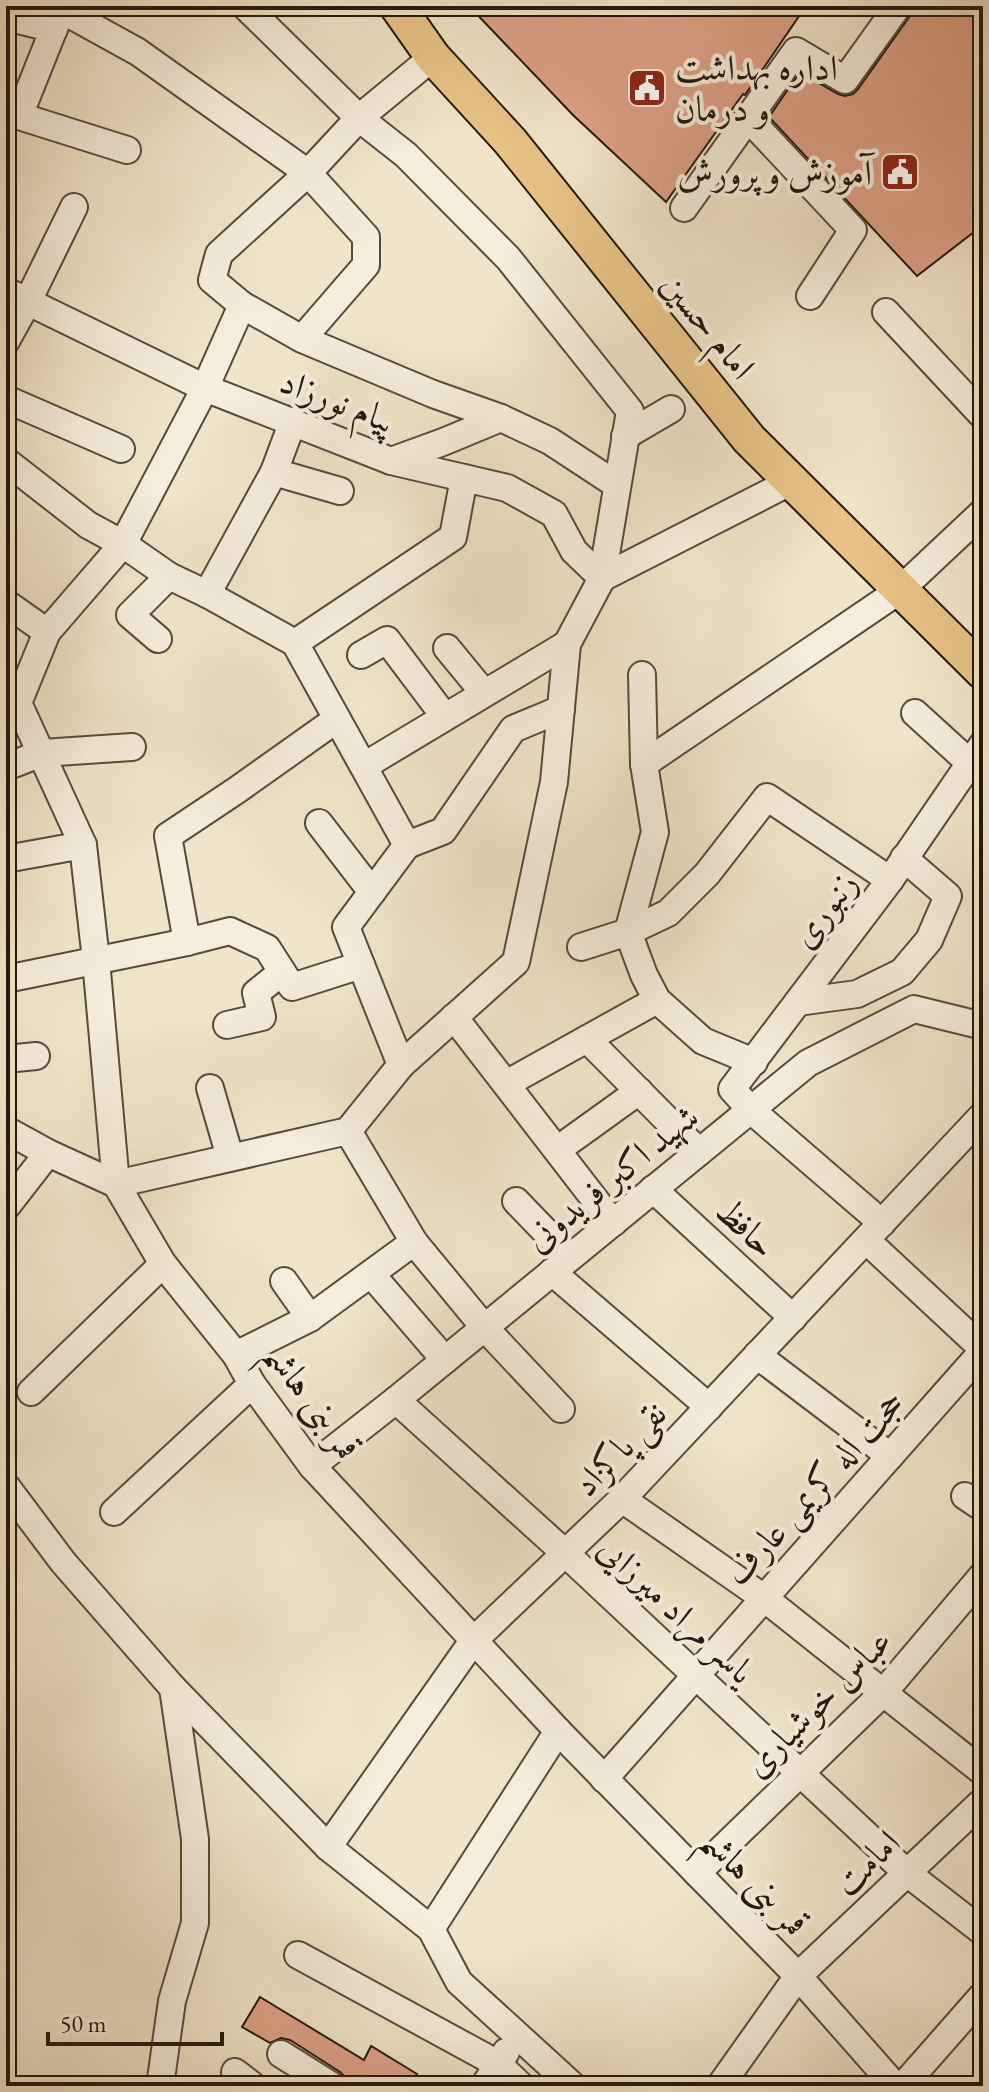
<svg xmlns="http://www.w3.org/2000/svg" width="989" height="2092" font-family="'EB Garamond',Amiri,serif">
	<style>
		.building { fill: #dea187; stroke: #24170d; stroke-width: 2 }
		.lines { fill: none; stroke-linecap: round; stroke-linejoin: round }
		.minor-casing { stroke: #574a3c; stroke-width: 30 }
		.major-casing { stroke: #24170d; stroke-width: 38 }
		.minor { stroke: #f5eedd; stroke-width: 26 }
		.major { stroke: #e8c285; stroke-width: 34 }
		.labels { text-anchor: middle; stroke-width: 8; stroke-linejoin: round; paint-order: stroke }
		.poi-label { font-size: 36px; fill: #24170d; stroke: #f5eedd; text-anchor: start }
		.street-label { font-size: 36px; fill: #24170d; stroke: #f5eedd }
	</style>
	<rect width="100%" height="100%" fill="#f0e5ca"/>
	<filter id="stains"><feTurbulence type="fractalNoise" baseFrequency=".0025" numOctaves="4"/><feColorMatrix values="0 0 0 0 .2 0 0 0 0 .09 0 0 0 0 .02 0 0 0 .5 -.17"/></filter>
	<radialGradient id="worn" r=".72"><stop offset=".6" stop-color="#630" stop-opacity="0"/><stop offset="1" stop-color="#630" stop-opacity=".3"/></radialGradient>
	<g class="building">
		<path d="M469,6H806L745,95L743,94L666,202L573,115Z"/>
		<path d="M917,6H983V225L917,276L769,117L800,72L838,94L845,96L853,94L858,89Z"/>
		<path d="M260,1997L364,2060L371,2046L417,2074L409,2086H370L354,2076L348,2086L346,2078L340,2072L290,2040L281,2038L270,2043L242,2027Z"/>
	</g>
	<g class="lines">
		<g class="minor-casing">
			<g id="minor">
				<path d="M62,10L138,52L308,173L366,237V265L302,339"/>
				<path d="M6,17L54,29"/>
				<path d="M433,57L359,118L308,173L219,254L212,280L242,305L302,339L433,394L501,418L550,441L617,485"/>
				<path d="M6,110L19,116L127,150"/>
				<path d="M19,116L63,6"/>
				<path d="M749,119L853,230L810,296"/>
				<path d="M684,208L796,51L845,80L898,6"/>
				<path d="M6,291L205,388L391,461L507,488L554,514L574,551L602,578L792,481"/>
				<path d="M242,305L205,388L123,544L47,632L18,703L83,845L96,960L116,1184L348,1131L401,1065L516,962L554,782L567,644L602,578L630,411L508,258L406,155L359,118L245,6"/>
				<path d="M886,312L983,416"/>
				<path d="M6,341L27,303L74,207"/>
				<path d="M6,399L121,449"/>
				<path d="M625,436L671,409"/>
				<path d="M6,461L88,525L123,544L169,576L207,594L295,643L407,845L346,927L401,1065"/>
				<path d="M391,461L443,442L501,418"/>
				<path d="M274,472L340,491"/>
				<path d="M207,594L274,472L293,421"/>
				<path d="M6,603L47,632"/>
				<path d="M158,639L130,615L169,576"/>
				<path d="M295,643L453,537L464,478"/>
				<path d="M447,648L484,693"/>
				<path d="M361,655L387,640L445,717"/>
				<path d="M642,675L644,764L655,832L628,932L644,975L657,1000L703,1041L754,1062"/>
				<path d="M915,713L971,764"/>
				<path d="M644,764L900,590L983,512"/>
				<path d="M364,766L567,644"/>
				<path d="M6,767L42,753L132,747"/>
				<path d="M319,823L372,892"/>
				<path d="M407,845L443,831L513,729L561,709"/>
				<path d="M6,859L83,845"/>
				<path d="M187,942L168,836L237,790L337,719"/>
				<path d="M581,947L628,932L668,913L707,874L767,797L890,880"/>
				<path d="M6,979L187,942L230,931L267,948L292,987L361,965"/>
				<path d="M798,1002L857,994L902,972L929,940L948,896L904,858"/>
				<path d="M454,1017L613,1223"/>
				<path d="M227,1025L262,1017L256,993L282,972"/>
				<path d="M587,1039L699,1152"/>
				<path d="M6,1059L36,1056"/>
				<path d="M506,1084L657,1000"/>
				<path d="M210,1088L230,1157"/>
				<path d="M6,1130L48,1153L116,1184L163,1264L236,1355L252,1384L312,1466L558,1731L798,1976L895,2086"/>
				<path d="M348,1131L414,1242L484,1327L561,1409"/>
				<path d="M557,1150L639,1091"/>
				<path d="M653,1189L793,1318"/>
				<path d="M516,1201L570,1257"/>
				<path d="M6,1207L48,1153"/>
				<path d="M882,1223L751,1110L732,1089L890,880L983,744"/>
				<path d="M866,1240L983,1349"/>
				<path d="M552,1272L709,1407"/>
				<path d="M371,1274L445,1360"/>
				<path d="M284,1281L310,1318"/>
				<path d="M236,1355L310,1318L414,1242"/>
				<path d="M757,1355L890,1456"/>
				<path d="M31,1392L163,1264"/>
				<path d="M396,1400L565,1553L907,1873L983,1932"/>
				<path d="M312,1466L396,1400L808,1063L914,1009L983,1026"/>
				<path d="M6,1486L63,1562L173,1688L328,1847L431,1929L459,1982L573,2086"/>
				<path d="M965,1496L983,1508"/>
				<path d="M622,1499L764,1598L983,1772"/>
				<path d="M114,1512L252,1384"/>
				<path d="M604,1779L983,1351"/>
				<path d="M328,1847L473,1641L622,1499L983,1115"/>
				<path d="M697,1873L883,1693L983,1575"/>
				<path d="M431,1929L558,1731"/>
				<path d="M298,1955L498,2064L521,2086"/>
				<path d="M281,2054L332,2086"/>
				<path d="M235,2072L253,2086"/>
				<path d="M160,2086L172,2001L195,1923V1839L173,1688"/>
				<path d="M484,2086L506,2052"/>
				<path d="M720,2086L798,1976L983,1801"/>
				<path d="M903,2086L983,1995"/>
			</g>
		</g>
		<g class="major-casing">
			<path id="major" d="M397,6L433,57L510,141L749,439L983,672"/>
		</g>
		<use href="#minor" class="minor"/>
		<use href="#major" class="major"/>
	</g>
	<defs>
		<g id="civic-square" transform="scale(2)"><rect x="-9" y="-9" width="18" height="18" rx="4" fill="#8f2418" stroke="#f5eedd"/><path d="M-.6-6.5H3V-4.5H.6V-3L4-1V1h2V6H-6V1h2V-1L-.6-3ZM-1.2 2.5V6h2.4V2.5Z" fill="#fff"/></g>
	</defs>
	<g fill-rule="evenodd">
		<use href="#civic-square" x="647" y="88"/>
		<use href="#civic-square" x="900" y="172"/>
	</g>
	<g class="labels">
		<g class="poi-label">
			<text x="675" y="80">اداره بهداشت<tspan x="675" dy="41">و درمان</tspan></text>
			<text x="872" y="185" text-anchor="end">آموزش و پرورش</text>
		</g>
		<g class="street-label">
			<text transform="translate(709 325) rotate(51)" y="13">امام حسین</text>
			<text transform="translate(338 400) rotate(21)" y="13">پیام نورزاد</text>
			<text transform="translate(823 909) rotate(-53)" y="13">زنبوری</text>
			<text transform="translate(611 1177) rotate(-39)" y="13">شهید اکبر فریدونی</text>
			<text transform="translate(747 1227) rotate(43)" y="13">حافظ</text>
			<text transform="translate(313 1400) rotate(54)" y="13">قمر بنی هاشم</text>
			<text transform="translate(619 1448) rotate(-46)" y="13">نقی پاکزاد</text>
			<text transform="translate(814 1487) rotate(-48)" y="13">حجت اله کریمی عارف</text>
			<text transform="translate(677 1609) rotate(43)" y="13">یاسر مراد میرزایی</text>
			<text transform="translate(817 1702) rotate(-45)" y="13">عباس خوشیاری</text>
			<text transform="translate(866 1862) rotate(-44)" y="13">امامت</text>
			<text transform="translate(755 1881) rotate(46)" y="13">قمر بنی هاشم</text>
		</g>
	</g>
	<rect width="989" height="2092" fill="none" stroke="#f0e5ca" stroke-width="32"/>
	<rect x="8" y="8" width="973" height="2076" fill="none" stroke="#24170d" stroke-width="4"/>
	<rect x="16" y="16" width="957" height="2060" fill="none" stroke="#24170d" stroke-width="2"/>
	<path d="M48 2032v12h174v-12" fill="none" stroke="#24170d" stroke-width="4"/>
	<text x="60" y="2032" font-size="24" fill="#24170d" stroke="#f5eedd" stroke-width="6" paint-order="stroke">50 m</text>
	<rect width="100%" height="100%" filter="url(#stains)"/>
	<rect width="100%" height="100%" fill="url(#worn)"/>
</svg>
